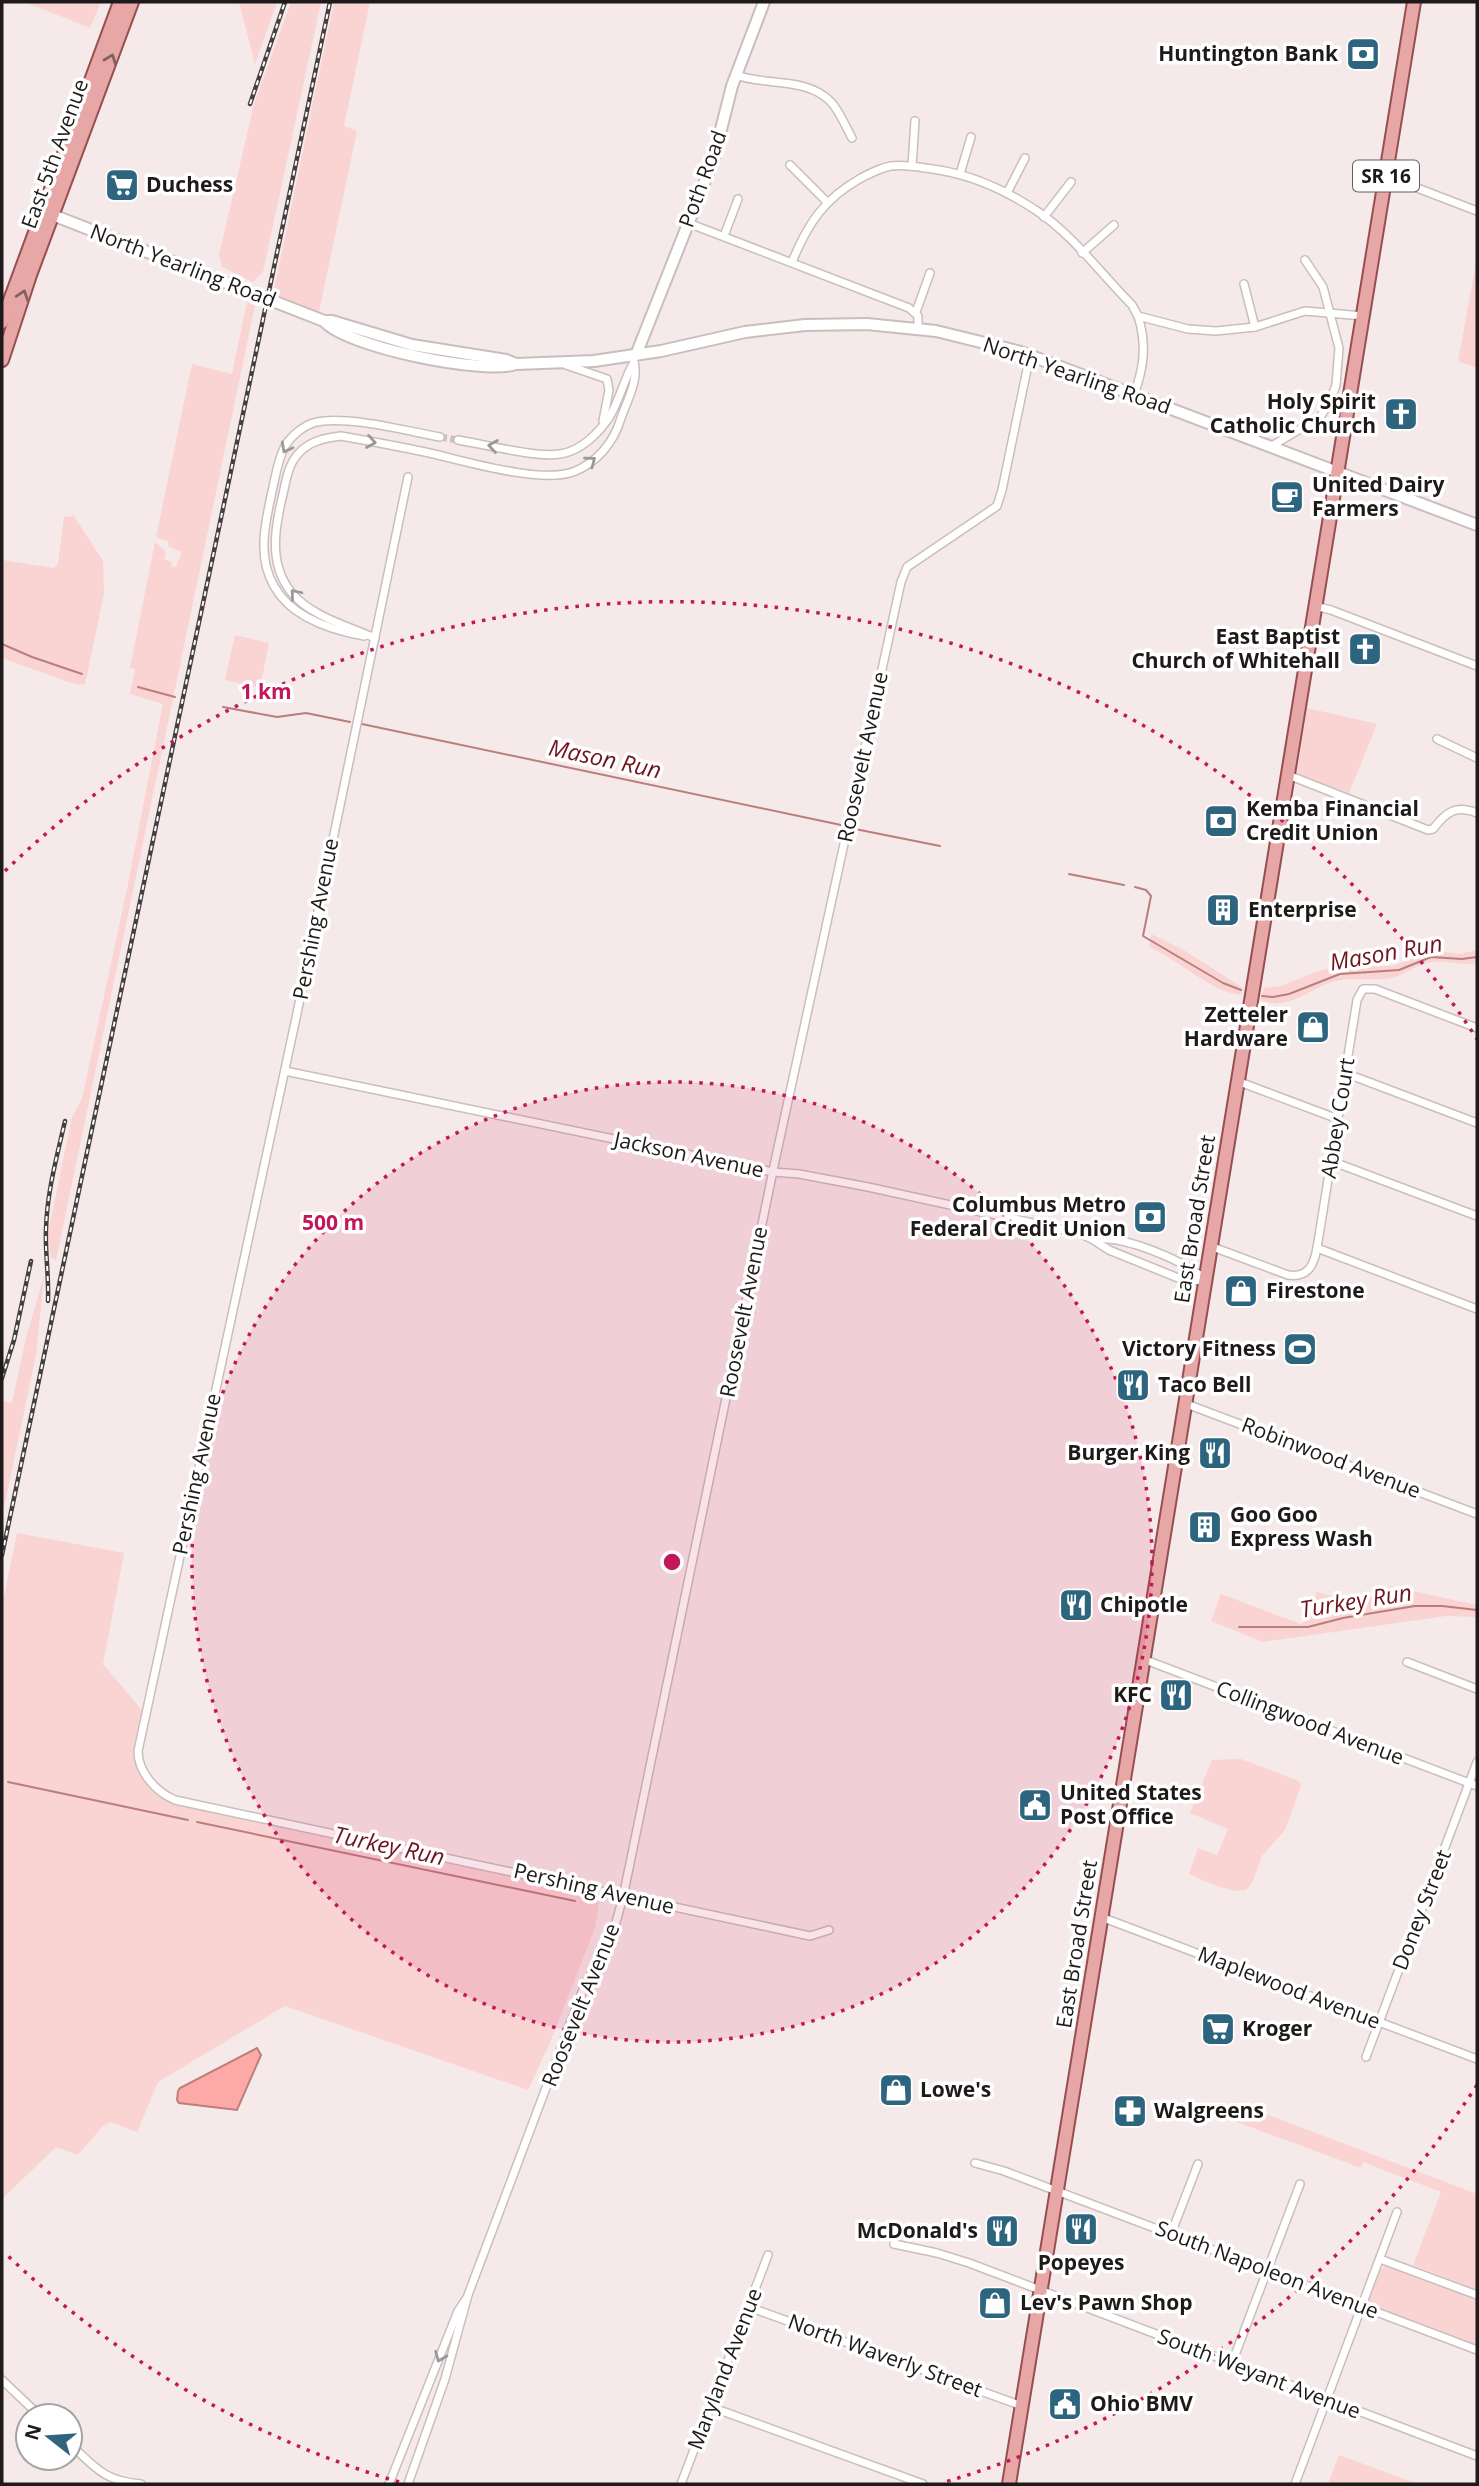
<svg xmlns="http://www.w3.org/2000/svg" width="1479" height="2486" font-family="'Open Sans',sans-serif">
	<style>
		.green { fill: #f9d4d3 }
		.water { fill: #fda9a7; stroke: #ba7e7d; stroke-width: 2 }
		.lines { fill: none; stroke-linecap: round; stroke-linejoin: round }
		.stream { stroke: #ba7e7d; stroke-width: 2 }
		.street-tunnel { stroke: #cbc0c0; stroke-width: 7; stroke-dasharray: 7 3.5; stroke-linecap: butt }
		.street-casing { stroke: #cabebd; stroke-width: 10 }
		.secondary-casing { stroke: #cabebd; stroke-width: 14 }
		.primary-casing { stroke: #964f50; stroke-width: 16 }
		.street { stroke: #fff; stroke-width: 7 }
		.secondary { stroke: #fff; stroke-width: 10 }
		.primary { stroke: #e7a7a7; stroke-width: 12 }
		.rail-casing { stroke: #453f3f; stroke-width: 4.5 }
		.rail { stroke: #fff; stroke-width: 2; stroke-dasharray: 5; stroke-linecap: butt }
		.oneway { stroke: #826060 }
		.oneway2 { stroke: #9a9898 }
		.ring { fill: none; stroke: #c2185b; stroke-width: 3.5; stroke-dasharray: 3.5 7 }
		.labels { text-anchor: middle; stroke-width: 7; stroke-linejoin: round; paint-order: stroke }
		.shield { fill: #fff; stroke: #625f5f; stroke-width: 2 }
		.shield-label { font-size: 19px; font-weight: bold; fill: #1e1a1a }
		.poi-label { font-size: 21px; font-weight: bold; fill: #1e1a1a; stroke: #fff; text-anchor: start }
		.street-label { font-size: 21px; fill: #1e1a1a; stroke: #fff }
		.water-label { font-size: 23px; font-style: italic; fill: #6f151e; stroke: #fff }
		.centre { fill: #c2185b; stroke: #fff; stroke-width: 3.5 }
		.ring-label { font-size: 21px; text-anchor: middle; font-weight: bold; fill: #c2185b; stroke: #fff; stroke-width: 7; stroke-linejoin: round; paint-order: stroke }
	</style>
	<rect width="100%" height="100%" fill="#f6e9e9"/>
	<g class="green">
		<path d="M25,2H101L90,28Z"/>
		<path d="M239,2H277L255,64Z"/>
		<path d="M291,2H321L263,272L253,282L222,267L219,255L254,104Z"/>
		<path d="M334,2H370L344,126L357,131L319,312L273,294Z"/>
		<path d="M1477,258V368L1458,361Z"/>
		<path d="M247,302L255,305L56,1260L51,1258L48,1233L72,1117L82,1099L128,884L163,704L130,694L135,669L130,668L155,542L166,552L164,559L172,562L171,566L176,567L182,552L168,546L169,542L156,537L192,364L232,374Z"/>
		<path d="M74,516L103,561L104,593L85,685L71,683L2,658V560L54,568L58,564L64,517Z"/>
		<path d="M235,635L269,643L260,688L225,680Z"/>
		<path d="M1307,708L1377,724L1349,793L1297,774Z"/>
		<path d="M1151,934L1187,952L1243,988L1241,995C1210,992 1179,959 1149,947Z"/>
		<path d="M1432,950L1460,954L1477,950V963C1462,966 1450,961 1435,962C1419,962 1408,973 1395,977C1376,982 1359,977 1341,980C1313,984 1290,1013 1260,1000L1264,988L1281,986L1321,970L1338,967L1393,966Z"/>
		<path d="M44,1276L36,1355L2,1517V1401L12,1403L26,1338Z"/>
		<path d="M17,1533L124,1553L103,1664L146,1715C136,1764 135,1761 169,1797L601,1890L595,1928L549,2045L528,2090L285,2006L158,2082L137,2132L110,2122L102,2127L78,2155L56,2147L2,2199V1606Z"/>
		<path d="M1390,1586L1477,1605V1617L1446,1616L1263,1642L1211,1621L1221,1594L1301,1624L1307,1620L1317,1592C1353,1601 1356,1607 1390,1586Z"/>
		<path d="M1241,1759L1299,1781L1301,1786L1285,1830L1262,1856L1252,1883L1246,1890L1237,1891L1216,1886L1189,1874L1198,1848L1217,1855L1228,1829L1190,1813L1212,1760Z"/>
		<path d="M1232,2101L1477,2194V2290L1413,2265L1441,2192L1363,2162L1361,2168L1226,2118Z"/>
		<path d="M1389,2265L1477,2298V2346L1370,2305L1368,2301C1373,2289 1375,2269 1389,2265Z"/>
		<path d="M1339,2455L1418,2484H1328Z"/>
	</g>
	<path class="water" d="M257,2048L261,2055L237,2110L179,2103L177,2100L178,2091L180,2088Z"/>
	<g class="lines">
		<g class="stream">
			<path d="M2,644L32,657L82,674"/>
			<path d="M138,687L175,697"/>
			<path d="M223,707L277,717L306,713L350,722"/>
			<path d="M362,724L841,825"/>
			<path d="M855,829L940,846"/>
			<path d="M1069,874L1124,885"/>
			<path d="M1135,887L1146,890L1151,896L1143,936L1223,983L1241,990"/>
			<path d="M1262,996L1273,997L1289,994L1340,974L1399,970L1431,957L1462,959L1477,957"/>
			<path d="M1239,1627H1308L1343,1618L1415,1606H1442L1477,1610"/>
			<path d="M8,1782L188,1820"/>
			<path d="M197,1822L575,1901"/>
		</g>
		<path class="street-tunnel" d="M440,437L458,440"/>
		<g class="street-casing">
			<g id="street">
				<path d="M736,75C765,86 806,77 830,101C840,111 845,126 852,138"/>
				<path d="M790,165L827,202"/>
				<path d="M912,166L915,121"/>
				<path d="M960,174L971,137"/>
				<path d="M1386,176L1477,211"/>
				<path d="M1007,193L1025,158"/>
				<path d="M1044,217L1071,182"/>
				<path d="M688,223L909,308L918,316V328"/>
				<path d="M724,236L738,199"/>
				<path d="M1082,253L1114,225"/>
				<path d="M792,262C808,223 824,199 861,178C871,173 880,168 891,166C907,164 923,168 939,170C975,176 1007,191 1037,211C1073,235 1102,275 1132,305L1138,316L1188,329L1216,331L1255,327L1305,311L1363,316"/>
				<path d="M1244,284L1255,327"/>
				<path d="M916,312L930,273"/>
				<path d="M566,365L607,379L609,390L603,421"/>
				<path d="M1134,395C1144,367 1147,344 1138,316"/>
				<path d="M458,440C483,444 537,458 560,454C581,451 599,433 610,416C620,399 624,379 634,362"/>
				<path d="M1270,447L1320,417L1330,402L1336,385L1339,348L1323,287L1305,260"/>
				<path d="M408,477L296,1018L138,1751C138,1772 156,1792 175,1800L810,1936L829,1930"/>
				<path d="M1315,606L1331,610L1477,666"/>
				<path d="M364,636C331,630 291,617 274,586C256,555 266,520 273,487C276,474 278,459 285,446C291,436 302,427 313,423C343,414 407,431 440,437"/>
				<path d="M375,638C348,626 310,616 291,592C268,563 275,527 283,494C286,481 288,465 298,454C309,441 325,438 341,436C369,441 397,446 425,452C462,460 539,484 573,472C597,463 614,442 621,418C627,401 639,380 634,362"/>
				<path d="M1437,739L1477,758"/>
				<path d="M1288,775L1428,830L1433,829C1447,811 1456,805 1477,813"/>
				<path d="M285,1071L773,1172L799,1174L868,1187L1078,1233L1092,1239L1109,1250L1188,1282L1205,1279"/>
				<path d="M1345,1073L1477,1123"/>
				<path d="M1237,1081L1338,1119"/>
				<path d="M1331,1161L1477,1216"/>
				<path d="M1092,1239C1123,1235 1181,1259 1205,1279"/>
				<path d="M1210,1246L1288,1275C1308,1278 1314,1265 1317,1248L1357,1000L1363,989H1375L1477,1028"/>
				<path d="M1317,1248L1477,1309"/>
				<path d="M1184,1403L1477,1514"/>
				<path d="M1143,1659L1477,1786"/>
				<path d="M1407,1662L1477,1689"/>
				<path d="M1101,1917L1477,2059"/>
				<path d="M1366,2057L1477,1762"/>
				<path d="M975,2163L1004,2171L1477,2350"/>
				<path d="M1171,2234L1198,2164"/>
				<path d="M894,2244L937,2253L969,2263L1477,2456"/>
				<path d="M1380,2259L1477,2295"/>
				<path d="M749,2307L1022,2406"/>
				<path d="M1232,2363L1300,2184"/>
				<path d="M2,2380L40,2416"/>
				<path d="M711,2407L923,2484"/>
				<path d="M70,2444C96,2468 104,2481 141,2484"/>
				<path d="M389,2484L458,2311L466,2299"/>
				<path d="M408,2484L445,2379L468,2295L584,1987L613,1933L623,1897L775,1161L901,582L907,567L997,506L1002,490L1030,355"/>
				<path d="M681,2484L768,2255"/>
				<path d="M1295,2484L1397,2212"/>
			</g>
		</g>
		<g class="secondary-casing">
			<g id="secondary">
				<path d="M45,212L324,321H332L412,345L506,360L516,364"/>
				<path d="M324,321C346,347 484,375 516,364L594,361L661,351L745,332L805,325L867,324L936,331L1021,352L1477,525"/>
				<path d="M636,355L713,161L732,86L764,2"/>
			</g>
		</g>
		<g class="primary-casing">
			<g id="primary">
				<path d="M2,322L120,2"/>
				<path d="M2,360L30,275L132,2"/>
				<path d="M1009,2484L1414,2"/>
			</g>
		</g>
		<use href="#street" class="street"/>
		<use href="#secondary" class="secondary"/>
		<use href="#primary" class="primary"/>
		<g class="rail-casing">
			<g id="rail">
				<path d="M250,104L285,2"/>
				<path d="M48,1301C49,1276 45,1253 46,1229C47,1192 57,1156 65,1121"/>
				<path d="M2,1378L14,1340L31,1261"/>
				<path d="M2,1555L330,2"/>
			</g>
		</g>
		<use href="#rail" class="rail"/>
	</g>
	<defs><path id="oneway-chevron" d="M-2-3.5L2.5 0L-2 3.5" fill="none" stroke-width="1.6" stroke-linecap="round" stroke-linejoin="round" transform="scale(1.75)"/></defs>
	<g class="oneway">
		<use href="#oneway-chevron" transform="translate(111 59) rotate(-69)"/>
		<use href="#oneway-chevron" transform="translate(23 295) rotate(-71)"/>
	</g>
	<g class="oneway2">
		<use href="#oneway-chevron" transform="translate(371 442) rotate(10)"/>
		<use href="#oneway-chevron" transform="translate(493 446) rotate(-171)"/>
		<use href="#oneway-chevron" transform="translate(286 448) rotate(118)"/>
		<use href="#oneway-chevron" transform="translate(591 461) rotate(-37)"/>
		<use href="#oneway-chevron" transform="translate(295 594) rotate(-130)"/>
		<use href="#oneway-chevron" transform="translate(440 2357) rotate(112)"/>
	</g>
	<circle cx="672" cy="1562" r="480" fill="#c2185b" fill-opacity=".12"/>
	<g class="ring">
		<circle cx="672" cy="1562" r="480"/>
		<path d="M1477 2085A960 960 0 0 1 945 2482M399 2482A960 960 0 0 1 5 2253M5 871A960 960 0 0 1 1477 1039"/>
	</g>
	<defs>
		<g id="bank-square" transform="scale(1.75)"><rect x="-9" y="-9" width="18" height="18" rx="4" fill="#2d657f" stroke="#fff"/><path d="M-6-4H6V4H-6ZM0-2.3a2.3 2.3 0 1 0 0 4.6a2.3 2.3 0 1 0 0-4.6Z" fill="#fff"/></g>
		<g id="supermarket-square" transform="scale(1.75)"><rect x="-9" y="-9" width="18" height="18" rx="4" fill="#2d657f" stroke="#fff"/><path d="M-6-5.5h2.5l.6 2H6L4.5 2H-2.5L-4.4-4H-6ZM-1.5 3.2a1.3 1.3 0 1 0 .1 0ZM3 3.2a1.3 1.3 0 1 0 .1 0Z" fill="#fff"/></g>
		<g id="church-square" transform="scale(1.75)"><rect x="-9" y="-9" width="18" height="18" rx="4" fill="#2d657f" stroke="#fff"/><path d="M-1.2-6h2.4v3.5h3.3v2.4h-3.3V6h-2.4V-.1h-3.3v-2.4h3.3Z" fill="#fff"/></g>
		<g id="cafe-square" transform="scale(1.75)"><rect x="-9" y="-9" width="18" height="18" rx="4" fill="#2d657f" stroke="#fff"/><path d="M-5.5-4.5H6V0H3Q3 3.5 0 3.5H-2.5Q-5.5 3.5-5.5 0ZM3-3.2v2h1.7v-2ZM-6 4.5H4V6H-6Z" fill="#fff"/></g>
		<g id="building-square" transform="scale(1.75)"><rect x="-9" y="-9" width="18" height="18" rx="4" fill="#2d657f" stroke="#fff"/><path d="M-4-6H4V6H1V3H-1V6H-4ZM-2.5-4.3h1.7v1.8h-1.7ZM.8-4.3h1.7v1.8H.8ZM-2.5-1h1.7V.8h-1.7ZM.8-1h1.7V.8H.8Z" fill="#fff"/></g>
		<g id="shop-square" transform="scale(1.75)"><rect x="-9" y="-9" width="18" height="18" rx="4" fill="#2d657f" stroke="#fff"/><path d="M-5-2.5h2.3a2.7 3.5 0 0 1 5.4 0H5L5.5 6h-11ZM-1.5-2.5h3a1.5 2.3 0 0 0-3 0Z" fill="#fff"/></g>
		<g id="stadium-square" transform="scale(1.75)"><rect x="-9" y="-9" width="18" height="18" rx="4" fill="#2d657f" stroke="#fff"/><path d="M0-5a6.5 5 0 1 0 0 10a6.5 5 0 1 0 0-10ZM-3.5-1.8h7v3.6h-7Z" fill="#fff"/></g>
		<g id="restaurant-square" transform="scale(1.75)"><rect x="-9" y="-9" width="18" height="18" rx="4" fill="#2d657f" stroke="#fff"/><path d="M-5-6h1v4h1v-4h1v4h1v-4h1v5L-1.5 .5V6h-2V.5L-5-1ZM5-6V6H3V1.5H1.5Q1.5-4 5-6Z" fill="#fff"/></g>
		<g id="civic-square" transform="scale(1.75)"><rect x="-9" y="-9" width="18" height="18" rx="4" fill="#2d657f" stroke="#fff"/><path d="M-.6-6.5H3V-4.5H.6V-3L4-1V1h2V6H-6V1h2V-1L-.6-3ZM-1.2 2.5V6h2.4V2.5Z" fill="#fff"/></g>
		<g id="pharmacy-square" transform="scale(1.75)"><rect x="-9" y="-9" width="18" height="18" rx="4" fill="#2d657f" stroke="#fff"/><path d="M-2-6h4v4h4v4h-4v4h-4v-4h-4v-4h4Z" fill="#fff"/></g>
	</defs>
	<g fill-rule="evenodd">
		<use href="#bank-square" x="1363" y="54"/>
		<use href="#supermarket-square" x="122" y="185"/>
		<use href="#church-square" x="1401" y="414"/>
		<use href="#cafe-square" x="1287" y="497"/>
		<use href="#church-square" x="1365" y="649"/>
		<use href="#bank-square" x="1221" y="821"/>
		<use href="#building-square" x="1223" y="910"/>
		<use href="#shop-square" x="1313" y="1027"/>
		<use href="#bank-square" x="1150" y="1217"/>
		<use href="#shop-square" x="1241" y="1291"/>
		<use href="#stadium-square" x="1300" y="1349"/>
		<use href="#restaurant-square" x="1133" y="1385"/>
		<use href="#restaurant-square" x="1215" y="1453"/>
		<use href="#building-square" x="1205" y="1527"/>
		<use href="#restaurant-square" x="1076" y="1605"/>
		<use href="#restaurant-square" x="1176" y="1695"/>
		<use href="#civic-square" x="1035" y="1805"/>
		<use href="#supermarket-square" x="1218" y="2029"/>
		<use href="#shop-square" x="896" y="2090"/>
		<use href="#pharmacy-square" x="1130" y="2111"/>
		<use href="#restaurant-square" x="1081" y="2229"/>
		<use href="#restaurant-square" x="1002" y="2231"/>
		<use href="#shop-square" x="995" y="2303"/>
		<use href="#civic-square" x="1065" y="2404"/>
	</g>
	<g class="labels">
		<rect class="shield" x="1353" y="160.5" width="66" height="31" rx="5"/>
		<g class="shield-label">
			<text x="1386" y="183">SR 16</text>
		</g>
		<g class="poi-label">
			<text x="1338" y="61" text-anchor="end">Huntington Bank</text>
			<text x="146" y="192">Duchess</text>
			<text x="1376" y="409" text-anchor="end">Holy Spirit<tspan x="1376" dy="24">Catholic Church</tspan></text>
			<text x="1312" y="492">United Dairy<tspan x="1312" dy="24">Farmers</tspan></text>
			<text x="1340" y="644" text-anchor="end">East Baptist<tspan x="1340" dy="24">Church of Whitehall</tspan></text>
			<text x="1246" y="816">Kemba Financial<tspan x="1246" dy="24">Credit Union</tspan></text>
			<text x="1248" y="917">Enterprise</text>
			<text x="1288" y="1022" text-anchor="end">Zetteler<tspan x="1288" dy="24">Hardware</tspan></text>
			<text x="1126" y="1212" text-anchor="end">Columbus Metro<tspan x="1126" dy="24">Federal Credit Union</tspan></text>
			<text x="1266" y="1298">Firestone</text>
			<text x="1276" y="1356" text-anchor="end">Victory Fitness</text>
			<text x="1158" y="1392">Taco Bell</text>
			<text x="1190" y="1460" text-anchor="end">Burger King</text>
			<text x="1230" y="1522">Goo Goo<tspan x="1230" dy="24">Express Wash</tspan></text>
			<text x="1100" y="1612">Chipotle</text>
			<text x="1152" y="1702" text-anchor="end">KFC</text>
			<text x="1060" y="1800">United States<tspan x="1060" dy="24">Post Office</tspan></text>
			<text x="1242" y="2036">Kroger</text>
			<text x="920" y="2097">Lowe's</text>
			<text x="1154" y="2118">Walgreens</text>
			<text x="978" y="2238" text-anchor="end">McDonald's</text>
			<text x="1081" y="2270" text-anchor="middle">Popeyes</text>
			<text x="1020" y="2310">Lev's Pawn Shop</text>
			<text x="1090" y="2411">Ohio BMV</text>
		</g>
		<g class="street-label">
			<text transform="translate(55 154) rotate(-70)" y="7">East 5th Avenue</text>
			<text transform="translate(703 179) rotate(-70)" y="7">Poth Road</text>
			<text transform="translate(183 266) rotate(21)" y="7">North Yearling Road</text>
			<text transform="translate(1077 376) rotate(19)" y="7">North Yearling Road</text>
			<text transform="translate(863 757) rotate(-78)" y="7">Roosevelt Avenue</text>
			<text transform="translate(316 919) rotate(-79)" y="7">Pershing Avenue</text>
			<text transform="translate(1338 1118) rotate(-81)" y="7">Abbey Court</text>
			<text transform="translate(689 1155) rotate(12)" y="7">Jackson Avenue</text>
			<text transform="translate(1195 1219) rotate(-81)" y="7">East Broad Street</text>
			<text transform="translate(744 1312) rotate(-79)" y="7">Roosevelt Avenue</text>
			<text transform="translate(1331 1458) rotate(21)" y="7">Robinwood Avenue</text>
			<text transform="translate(197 1474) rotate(-78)" y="7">Pershing Avenue</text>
			<text transform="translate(1310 1723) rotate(21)" y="7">Collingwood Avenue</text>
			<text transform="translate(594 1889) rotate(13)" y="7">Pershing Avenue</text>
			<text transform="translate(1422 1910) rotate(-69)" y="7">Doney Street</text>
			<text transform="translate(1077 1944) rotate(-81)" y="7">East Broad Street</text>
			<text transform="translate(1289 1988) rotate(21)" y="7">Maplewood Avenue</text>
			<text transform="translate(581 2005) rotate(-68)" y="7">Roosevelt Avenue</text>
			<text transform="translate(1267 2270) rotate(21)" y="7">South Napoleon Avenue</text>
			<text transform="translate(885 2356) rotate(20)" y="7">North Waverly Street</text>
			<text transform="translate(725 2369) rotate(-69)" y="7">Maryland Avenue</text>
			<text transform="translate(1259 2374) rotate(21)" y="7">South Weyant Avenue</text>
		</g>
		<g class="water-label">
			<text transform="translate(605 759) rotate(12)" y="8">Mason Run</text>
			<text transform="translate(1386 953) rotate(-10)" y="8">Mason Run</text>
			<text transform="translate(1356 1601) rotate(-9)" y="8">Turkey Run</text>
			<text transform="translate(389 1846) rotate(12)" y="8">Turkey Run</text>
		</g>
	</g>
	<circle cx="672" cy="1562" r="10" class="centre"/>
	<g class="ring-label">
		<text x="266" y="699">1 km</text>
		<text x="333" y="1230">500 m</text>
	</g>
	<rect width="1479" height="2486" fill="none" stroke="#1e1a1a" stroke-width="7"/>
	<g transform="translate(49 2437) rotate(287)"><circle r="33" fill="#ffffff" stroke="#a5a3a3" stroke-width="2"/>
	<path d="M0-5L12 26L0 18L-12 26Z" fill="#2d657f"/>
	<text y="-10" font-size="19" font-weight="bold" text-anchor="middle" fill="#1e1a1a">N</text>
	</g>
</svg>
